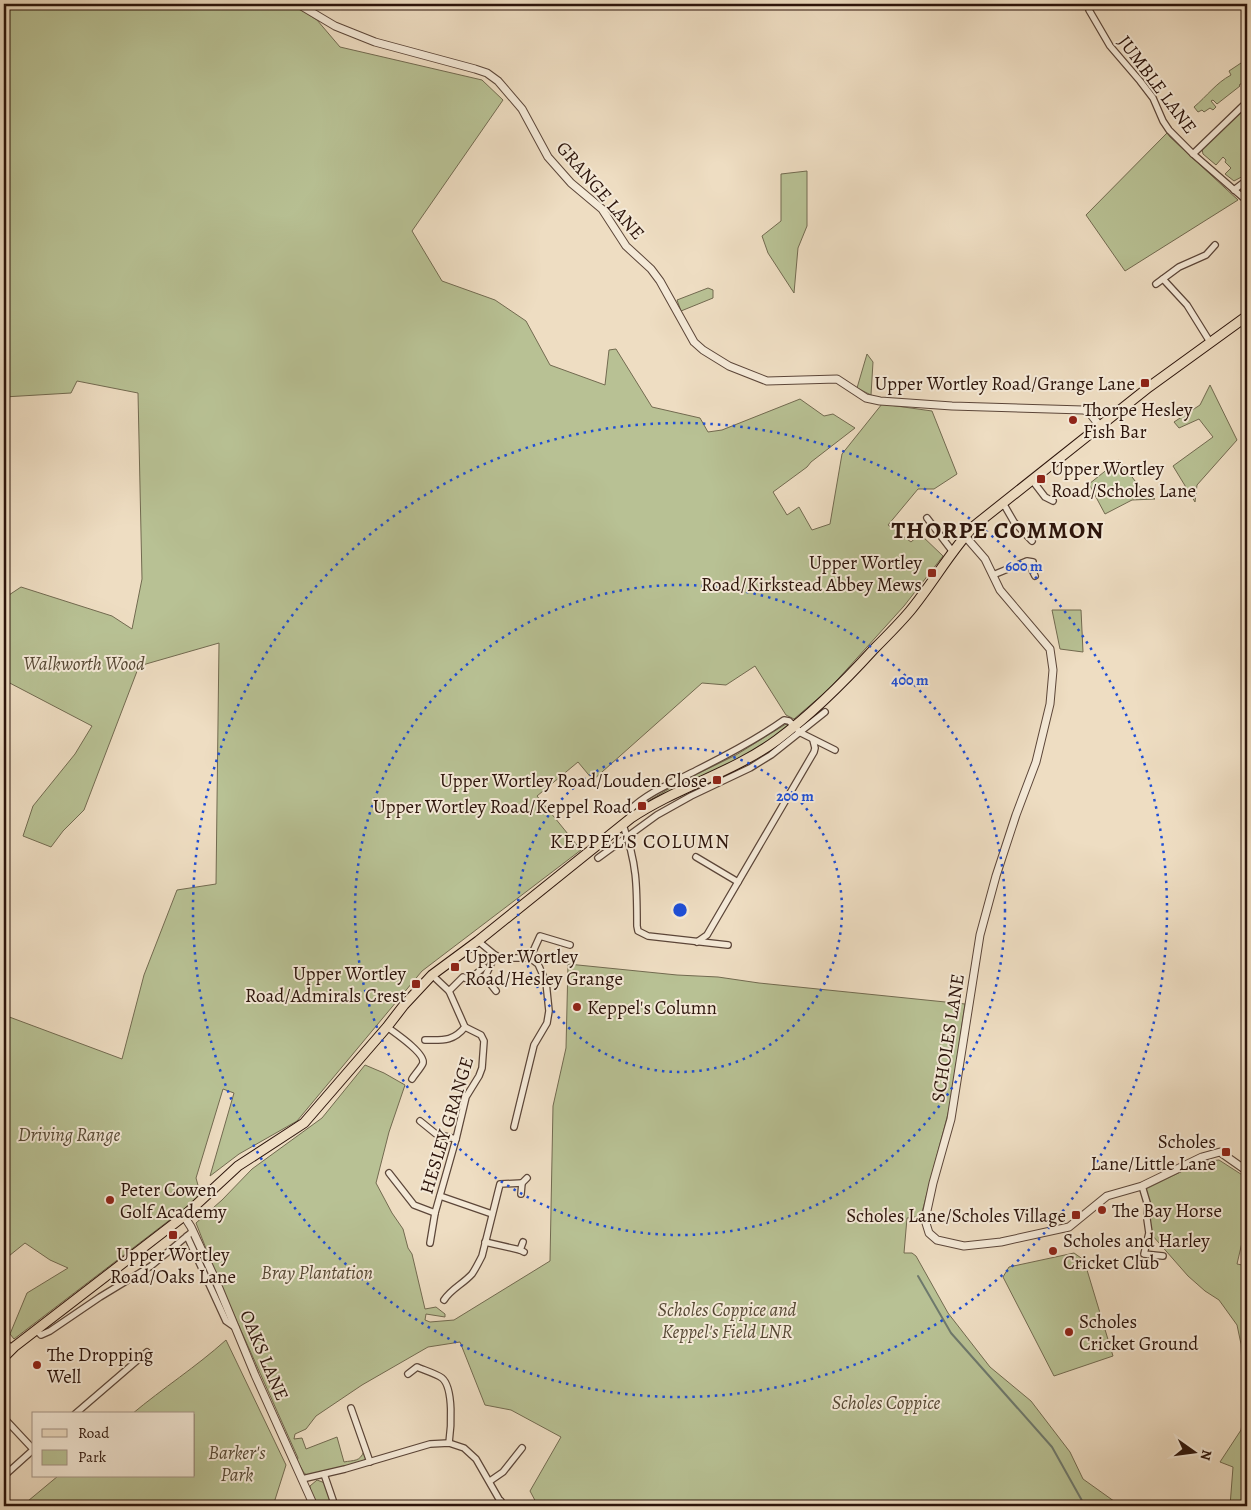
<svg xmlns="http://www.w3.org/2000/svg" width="1251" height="1510" font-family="Alegreya,serif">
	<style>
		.green { fill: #b8c194; stroke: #726a50 }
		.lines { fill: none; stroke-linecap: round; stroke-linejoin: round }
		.stream { stroke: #6e796d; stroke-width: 2 }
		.minor-casing { stroke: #5c4639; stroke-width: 8 }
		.tertiary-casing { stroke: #5c4639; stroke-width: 9 }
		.primary-casing { stroke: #2c140b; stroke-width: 11 }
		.minor { stroke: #f4e9d7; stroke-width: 5.5 }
		.tertiary { stroke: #f4e9d7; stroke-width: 7 }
		.primary { stroke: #eeddc2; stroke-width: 9 }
		.ring { fill: none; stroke: #1d4ed8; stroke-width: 2.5; stroke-dasharray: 2.5 5 }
		.poi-dot { fill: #8f2418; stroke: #f4e9d7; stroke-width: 2 }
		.labels { text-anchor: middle; stroke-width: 4; stroke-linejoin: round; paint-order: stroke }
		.street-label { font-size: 19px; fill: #2c140b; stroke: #f4e9d7 }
		.poi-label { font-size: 19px; fill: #2c140b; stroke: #f4e9d7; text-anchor: start }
		.park-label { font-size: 19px; font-style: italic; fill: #564834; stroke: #f4e9d7 }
		.neighbourhood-label { font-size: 20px; letter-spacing: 1px; fill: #2c140b; stroke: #f4e9d7 }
		.district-label { font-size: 24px; font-weight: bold; letter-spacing: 1px; fill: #2c140b; stroke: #f4e9d7 }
		.centre { fill: #1d4ed8; stroke: #f4e9d7; stroke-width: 2.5 }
		.ring-label { font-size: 15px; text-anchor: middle; font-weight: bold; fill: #1d4ed8; stroke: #f4e9d7; stroke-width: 4; stroke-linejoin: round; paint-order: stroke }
	</style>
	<rect width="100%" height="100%" fill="#eeddc2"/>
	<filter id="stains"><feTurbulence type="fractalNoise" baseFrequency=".004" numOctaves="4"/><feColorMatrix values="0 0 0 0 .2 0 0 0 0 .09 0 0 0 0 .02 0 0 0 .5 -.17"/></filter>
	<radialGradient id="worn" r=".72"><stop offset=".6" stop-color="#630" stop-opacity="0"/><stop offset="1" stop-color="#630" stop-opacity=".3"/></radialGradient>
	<g class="green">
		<path d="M4,4H292L317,20L340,47L482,80L503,100L412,231L442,281L495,300L526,321L550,365L605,385L609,350L616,349L652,407L700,418L708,432L722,430L800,399L824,416L833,414L855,428L811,462L807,467L773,492L787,515L799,507L812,530L830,524L842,454L882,404L932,411L957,474L934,489H918L888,525L911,542L920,534L943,556L904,606L829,689L794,719L786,715L755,666L726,685L702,683L593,780L578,762L537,796L581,850L422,971L297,1121L239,1154L210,1176L234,1093L223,1089L196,1178L201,1196L14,1339L10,1334L27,1293L68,1268L50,1260L25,1243L4,1260V1015L122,1059L144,975L177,890L216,884L219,643L139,666L84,810L63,831L51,847L23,836L33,806L75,754L92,726L4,680V596L6,597L21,587L112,616L132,629L142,579L138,393L77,381L71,393L4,397Z"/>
		<path d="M1247,61V74L1245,75L1247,80L1239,85L1240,86L1217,104L1213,100L1211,101L1216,107L1213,110L1210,108L1204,112L1202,110L1198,112L1194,107C1207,96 1216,83 1231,75L1229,71L1241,63Z"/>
		<path d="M1247,107V174L1234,181L1225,174L1231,168L1225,162L1226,160L1223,157L1216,165L1203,154L1202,149Z"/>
		<path d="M1167,133L1170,137L1238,200L1125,271L1086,215Z"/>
		<path d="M807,171V226L798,248L794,293L768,253L762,236L781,221V174Z"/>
		<path d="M708,288L713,290V298L681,311L677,300Z"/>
		<path d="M867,354L873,362L871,395L857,388Z"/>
		<path d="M1210,385L1237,440L1197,485L1195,502L1173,466L1213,437L1199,419L1179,428L1174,422L1200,405Z"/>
		<path d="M1119,460L1142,490L1155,499L1132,500L1105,514L1089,484Z"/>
		<path d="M1052,610H1081L1083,652L1060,649Z"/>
		<path d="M786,724L789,726L758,751L640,806L677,784L736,755Z"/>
		<path d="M568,964L677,975L718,977L759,983L965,1004L950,1106L921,1216L907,1218L904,1253H912L916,1256L948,1313L990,1367L1031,1401L1070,1452L1083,1479L1118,1504L1119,1506H538L530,1491L561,1437L511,1410L485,1405L460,1342L428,1347L362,1385L316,1416L306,1429L295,1434L294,1439L302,1438L306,1449L337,1437L344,1462C354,1460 360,1462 364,1451L366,1458L363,1462L307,1475L304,1473L297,1460L298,1458L218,1279L196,1223L222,1200L252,1169L322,1118L365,1065L384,1073L405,1085L389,1132L376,1183L392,1213L403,1229L408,1248L412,1254L425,1309L436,1307L445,1314V1317L426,1314L425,1320L430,1322L454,1320L550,1261L553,1106L566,1048Z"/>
		<path d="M1219,1160L1247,1178V1221L1237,1264L1247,1266V1506H1230L1233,1467L1220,1462L1241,1430L1244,1413L1241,1344L1237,1325L1219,1300L1205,1291L1188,1276L1152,1235L1146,1189L1201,1162Z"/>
		<path d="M1074,1253L1084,1260L1113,1356L1054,1376L1003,1277L1009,1267Z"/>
		<path d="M226,1340L286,1465L273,1506H22L58,1476H194V1414H132C163,1388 196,1367 226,1340Z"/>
		<path d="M317,1480L325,1483L332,1506H319L311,1493L310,1486Z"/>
	</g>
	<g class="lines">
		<path class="stream" d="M918,1276L951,1333L1052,1447L1085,1506"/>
		<g class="minor-casing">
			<g id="minor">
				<path d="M1089,4V10L1110,46L1140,81L1153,98L1163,121L1169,130L1193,154L1247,201"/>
				<path d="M1193,154L1247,102"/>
				<path d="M1234,190L1247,180"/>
				<path d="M1163,279L1187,305L1210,342"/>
				<path d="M1156,284L1179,267L1206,255L1215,245"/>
				<path d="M1032,480L1045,497L1053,501"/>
				<path d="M1003,503L1014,522L1032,541"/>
				<path d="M927,518L953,552"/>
				<path d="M993,575L1027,561L1033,562L1031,568L1035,576"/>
				<path d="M631,818L630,810C646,793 676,781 697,770C727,755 756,740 784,720L789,721L801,733L835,750"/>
				<path d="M623,825C637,863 637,886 637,926L638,931L648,936L728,945"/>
				<path d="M696,857L738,882"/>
				<path d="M598,858L657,815L691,796L750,768L771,755L825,712"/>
				<path d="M478,941L495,955L501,958H530L538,964L546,982L549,1011L547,1023L534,1045L514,1127"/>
				<path d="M697,942L707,935L814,752L815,748L813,740"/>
				<path d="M495,955L485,977L496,991"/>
				<path d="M530,958L540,936L570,945"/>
				<path d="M449,991L463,977L469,980L484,967"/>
				<path d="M387,1027C395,1033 425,1053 423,1063C421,1068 415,1074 412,1079"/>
				<path d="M425,1040C442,1040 453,1042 465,1027"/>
				<path d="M420,1121L436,1134L456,1139"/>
				<path d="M389,1173L414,1205L435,1213"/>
				<path d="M1142,1186L1148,1206L1147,1219L1149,1233L1144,1254L1163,1256"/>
				<path d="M521,1194L522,1183L527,1178"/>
				<path d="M440,1196L492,1214"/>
				<path d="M187,1236L226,1321L236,1328"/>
				<path d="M485,1242L520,1250"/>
				<path d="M523,1242L520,1250L524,1252"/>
				<path d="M430,1243L435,1213L456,1139L466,1097L479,1076L482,1068L484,1041L481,1035L465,1027L449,991L432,975"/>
				<path d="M444,1300C451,1289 463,1284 472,1274C476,1268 479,1262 482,1256L500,1184L522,1183"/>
				<path d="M36,1330L41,1335L50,1331L100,1297L151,1266L193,1231"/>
				<path d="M4,1341L12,1349"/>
				<path d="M408,1374L417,1367C424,1370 437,1374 442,1378C454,1388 451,1429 449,1443"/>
				<path d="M351,1408L370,1462"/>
				<path d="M75,1414L147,1352"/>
				<path d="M4,1418L33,1449"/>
				<path d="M324,1474L335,1506"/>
				<path d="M4,1476L34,1449"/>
				<path d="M302,1479L345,1469L430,1444L449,1443L464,1448L476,1459L503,1506"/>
				<path d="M490,1481L503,1472L522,1448"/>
				<path d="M428,1506L438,1505L442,1506"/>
				<path d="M494,1506L501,1501"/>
			</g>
		</g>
		<g class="tertiary-casing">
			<g id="tertiary">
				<path d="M298,4L335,26L375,42L475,69L487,73L498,81L522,109L548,157L571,183L602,209L626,246L651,269L660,281L694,342L703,350L729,366L767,381L837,379L866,398L880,401L952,406L1083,410L1089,412L1099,425"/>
				<path d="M965,536L985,559L1000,590L1050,649L1053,670L1050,704L1036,762L1016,815L996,876L980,935L951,1119L933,1183L925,1220L929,1233L937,1240L964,1246L1001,1242L1069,1227L1107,1196L1142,1186L1202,1157L1220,1152L1247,1171"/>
				<path d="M184,1216L191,1227L216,1281L255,1375L314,1506"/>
			</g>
		</g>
		<g class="primary-casing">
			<path id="primary" d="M4,1357L14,1347L184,1216L238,1166L304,1123L387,1027L404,1005L432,975L478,941L631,818C677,787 732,773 777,740C813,713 844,682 874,649C886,637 899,624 910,611C933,583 950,552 974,526L1149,387L1247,316"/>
		</g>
		<use href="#minor" class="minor"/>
		<use href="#tertiary" class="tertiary"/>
		<use href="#primary" class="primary"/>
	</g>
	<g class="ring">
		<circle cx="680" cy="910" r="162"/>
		<circle cx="680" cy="910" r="325"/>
		<circle cx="680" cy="910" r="487"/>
	</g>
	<g class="poi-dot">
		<rect x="1140" y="378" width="10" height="10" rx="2.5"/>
		<circle cx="1073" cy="420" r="5"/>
		<rect x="1036" y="474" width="10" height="10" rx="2.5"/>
		<rect x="927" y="568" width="10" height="10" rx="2.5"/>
		<rect x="712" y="775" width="10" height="10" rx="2.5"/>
		<rect x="637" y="801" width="10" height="10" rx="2.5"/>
		<rect x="450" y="962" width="10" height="10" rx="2.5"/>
		<rect x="411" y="979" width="10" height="10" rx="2.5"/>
		<circle cx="577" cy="1007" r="5"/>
		<rect x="1221" y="1147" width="10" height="10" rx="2.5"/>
		<circle cx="110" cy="1200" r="5"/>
		<circle cx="1102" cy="1210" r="5"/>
		<rect x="1071" y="1210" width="10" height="10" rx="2.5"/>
		<rect x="168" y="1230" width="10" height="10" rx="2.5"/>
		<circle cx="1053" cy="1251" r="5"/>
		<circle cx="1069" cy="1332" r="5"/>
		<circle cx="37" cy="1365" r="5"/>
	</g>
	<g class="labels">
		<g class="street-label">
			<text transform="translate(1158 84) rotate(53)" y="7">JUMBLE LANE</text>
			<text transform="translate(601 190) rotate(49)" y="7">GRANGE LANE</text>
			<text transform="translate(947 1038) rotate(-81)" y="7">SCHOLES LANE</text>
			<text transform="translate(446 1125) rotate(-73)" y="7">HESLEY GRANGE</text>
			<text transform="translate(265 1355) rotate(67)" y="7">OAKS LANE</text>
		</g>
		<g class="poi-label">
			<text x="1135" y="390" text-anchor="end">Upper Wortley Road/Grange Lane</text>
			<text x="1083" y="416">Thorpe Hesley<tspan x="1083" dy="22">Fish Bar</tspan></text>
			<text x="1051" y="475">Upper Wortley<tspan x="1051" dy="22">Road/Scholes Lane</tspan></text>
			<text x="922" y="569" text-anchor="end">Upper Wortley<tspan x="922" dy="22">Road/Kirkstead Abbey Mews</tspan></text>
			<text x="707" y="787" text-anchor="end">Upper Wortley Road/Louden Close</text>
			<text x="632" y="813" text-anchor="end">Upper Wortley Road/Keppel Road</text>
			<text x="465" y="963">Upper Wortley<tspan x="465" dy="22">Road/Hesley Grange</tspan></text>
			<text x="406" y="980" text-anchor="end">Upper Wortley<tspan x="406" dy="22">Road/Admirals Crest</tspan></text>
			<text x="587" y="1014">Keppel's Column</text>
			<text x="1216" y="1148" text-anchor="end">Scholes<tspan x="1216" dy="22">Lane/Little Lane</tspan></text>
			<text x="120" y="1196">Peter Cowen<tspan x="120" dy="22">Golf Academy</tspan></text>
			<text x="1112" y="1217">The Bay Horse</text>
			<text x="1066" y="1222" text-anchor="end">Scholes Lane/Scholes Village</text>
			<text x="1063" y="1247">Scholes and Harley<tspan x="1063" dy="22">Cricket Club</tspan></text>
			<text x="173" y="1261" text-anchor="middle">Upper Wortley<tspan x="173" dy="22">Road/Oaks Lane</tspan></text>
			<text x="1079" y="1328">Scholes<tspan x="1079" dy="22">Cricket Ground</tspan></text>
			<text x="47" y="1361">The Dropping<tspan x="47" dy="22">Well</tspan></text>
		</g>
		<g class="park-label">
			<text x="84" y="670">Walkworth Wood</text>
			<text x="69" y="1141">Driving Range</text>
			<text x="317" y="1279">Bray Plantation</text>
			<text x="727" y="1316">Scholes Coppice and<tspan x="727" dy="22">Keppel's Field LNR</tspan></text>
			<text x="886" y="1409">Scholes Coppice</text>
			<text x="237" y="1459">Barker's<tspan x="237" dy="22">Park</tspan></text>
		</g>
		<g class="neighbourhood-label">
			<text x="640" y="848">KEPPEL'S COLUMN</text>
		</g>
		<g class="district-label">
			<text x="998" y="538">THORPE COMMON</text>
		</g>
	</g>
	<circle cx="680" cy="910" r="8" class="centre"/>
	<g class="ring-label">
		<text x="1024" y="571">600 m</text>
		<text x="910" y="685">400 m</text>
		<text x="795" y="801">200 m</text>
	</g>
	<rect width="1251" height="1510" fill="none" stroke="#eeddc2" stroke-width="20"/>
	<rect x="5" y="5" width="1241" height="1500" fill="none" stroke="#2c140b" stroke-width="2.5"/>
	<rect x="10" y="10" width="1231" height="1490" fill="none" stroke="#2c140b"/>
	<rect x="32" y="1412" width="162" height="65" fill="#f4e9d7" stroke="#a49485"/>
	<rect x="42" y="1429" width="25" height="8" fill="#eeddc2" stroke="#a49485"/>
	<text x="78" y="1438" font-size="15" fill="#2c140b">Road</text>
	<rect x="42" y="1450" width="25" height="15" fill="#b8c194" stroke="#a49485"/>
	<text x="78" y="1462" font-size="15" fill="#2c140b">Park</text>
	<g transform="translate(1194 1452) rotate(104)" stroke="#f4e9d7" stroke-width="4" paint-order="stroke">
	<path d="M0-4L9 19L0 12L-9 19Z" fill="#2c140b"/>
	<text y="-8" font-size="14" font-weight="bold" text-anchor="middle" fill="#2c140b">N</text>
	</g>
	<rect width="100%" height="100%" filter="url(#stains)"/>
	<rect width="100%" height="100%" fill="url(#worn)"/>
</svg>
